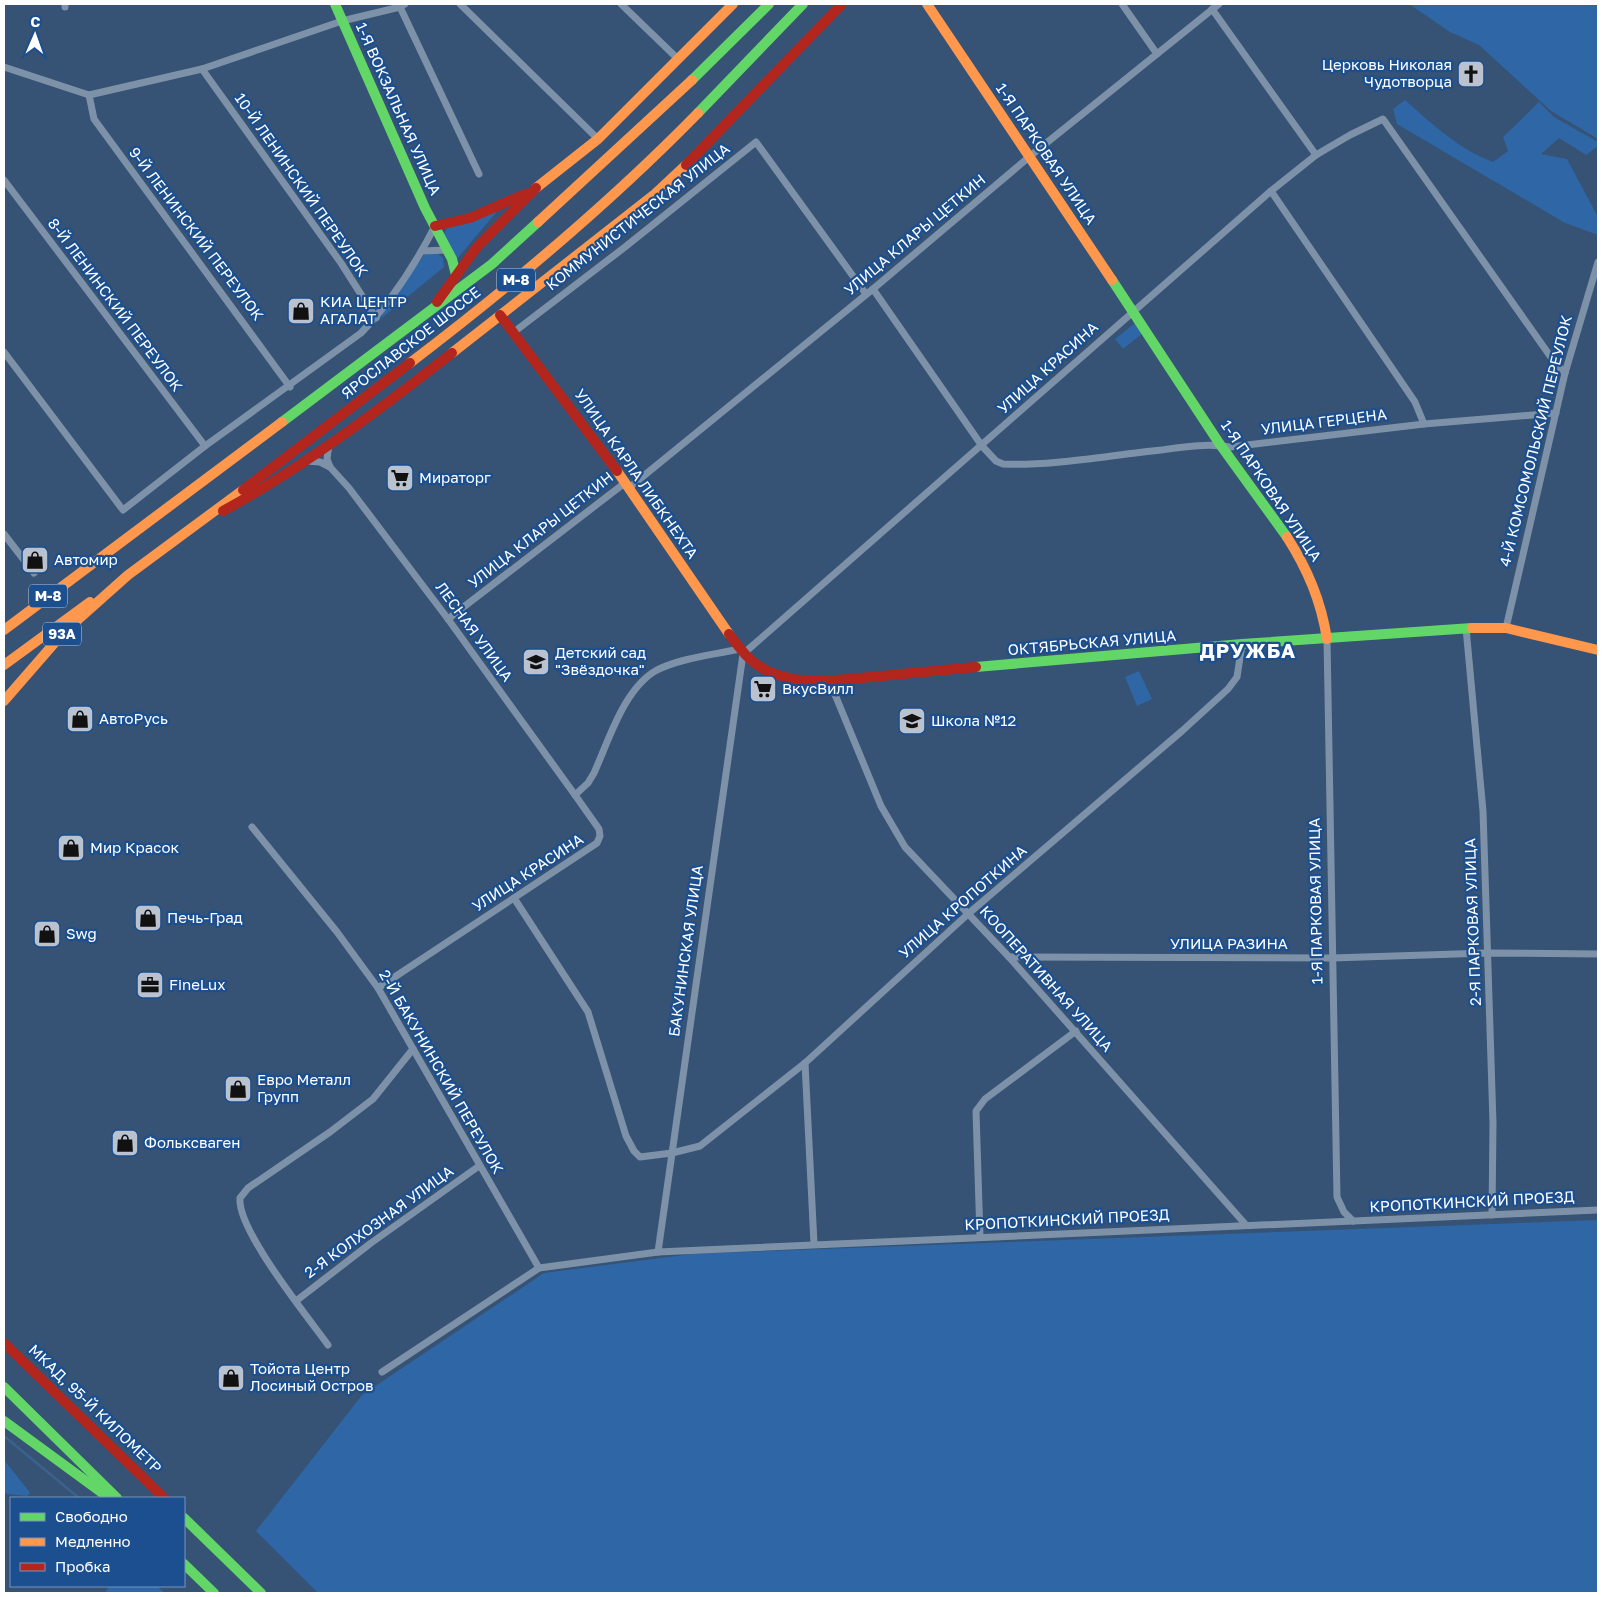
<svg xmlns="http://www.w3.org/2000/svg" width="1602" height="1597" font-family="'Golos Text',sans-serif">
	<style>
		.green { fill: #2f66a5 }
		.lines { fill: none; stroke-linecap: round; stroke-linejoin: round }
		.stream { stroke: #3b618d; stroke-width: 2.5 }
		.street { stroke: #7d92a8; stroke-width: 7 }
		.fast { stroke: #63d668; stroke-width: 10 }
		.slow { stroke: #ff974d; stroke-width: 10 }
		.jam { stroke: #b3261e; stroke-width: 10 }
		.labels { text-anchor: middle; stroke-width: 4.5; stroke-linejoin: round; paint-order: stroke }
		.shield { fill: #1b4f8f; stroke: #bbcadd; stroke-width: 1 }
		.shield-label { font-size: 14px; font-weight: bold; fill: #fff }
		.poi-label { font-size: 15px; fill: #fff; stroke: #1b4f8f; text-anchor: start }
		.street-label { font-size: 15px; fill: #fff; stroke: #1b4f8f }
		.district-label { font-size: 20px; font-weight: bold; letter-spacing: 1px; fill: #fff; stroke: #1b4f8f }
	</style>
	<rect width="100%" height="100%" fill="#365274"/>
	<g class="green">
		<path d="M1409,4H1598V139L1551,111L1479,45L1450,32Z"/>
		<path d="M1405,100C1431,123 1460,150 1493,162L1508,151L1503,137L1539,102L1554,117L1598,142V146L1586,155L1559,138L1541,154L1567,159L1598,217V235L1565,223L1397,124L1393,109Z"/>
		<path d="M499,209L456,260L443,236L447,228Z"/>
		<path d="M430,253H437L443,258L444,267L378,321L424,255Z"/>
		<path d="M1135,323L1143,333L1123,349L1115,339Z"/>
		<path d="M1139,671L1152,699L1137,706L1125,677Z"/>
		<path d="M1598,1220V1593H318L256,1531L362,1395L544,1273L692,1254Z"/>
		<path d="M4,1460L28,1490L30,1493L27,1496L7,1494L4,1492Z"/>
		<path d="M109,1586H157L165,1593H105Z"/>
	</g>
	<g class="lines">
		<path class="stream" d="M4,1436L79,1498"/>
		<g class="street">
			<path d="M460,4L598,139"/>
			<path d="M621,4L678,59"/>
			<path d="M1122,4L1157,54"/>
			<path d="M65,7V4"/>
			<path d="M400,7L479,174"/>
			<path d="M1212,9L1316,155"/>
			<path d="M4,67L89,95L202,69L342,21L400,7L405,4"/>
			<path d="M202,69L341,263L376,318"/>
			<path d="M89,95L94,119L290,387"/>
			<path d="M4,180L205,446"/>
			<path d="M1271,191L1415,402L1424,424"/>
			<path d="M422,251L447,250"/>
			<path d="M873,289L982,446L996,461L1003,464C1054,466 1110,455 1161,450C1183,447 1208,443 1230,447L1424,424L1556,413"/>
			<path d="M514,332L625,247L756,142L866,294"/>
			<path d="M4,352L123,510L205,446L361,333C391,302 415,265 435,226"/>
			<path d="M329,444L327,459L330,467"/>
			<path d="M306,461L320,462L330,467L349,488L448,619L575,795"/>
			<path d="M630,487L873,289L1029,157L1219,4"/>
			<path d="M4,534L34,573"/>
			<path d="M448,619L626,482"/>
			<path d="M1466,628L1483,811L1493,1123L1492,1215"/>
			<path d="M1506,628L1565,373L1598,262"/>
			<path d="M1327,639L1337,1197L1344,1212L1353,1221"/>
			<path d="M829,680L881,806L905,847L1009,957L1246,1225"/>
			<path d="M252,827L337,932L378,988L539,1268"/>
			<path d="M514,898L588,1012L626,1136L634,1151L640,1157L672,1153L700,1146L805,1063L968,914L1182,731L1228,689L1237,677L1242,644"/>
			<path d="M1009,957L1332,958L1487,953L1598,954"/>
			<path d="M378,988L597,843L600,836L599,829L575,795L588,783L594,773C609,740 624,688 657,670C681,658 713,655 739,649"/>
			<path d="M805,1063L814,1244"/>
			<path d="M980,1237L976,1111L985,1099L1076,1031"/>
			<path d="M658,1252L743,654L1271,191L1316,155L1350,135L1383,119L1555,363L1565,373"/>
			<path d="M296,1301L371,1243L479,1166"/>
			<path d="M328,1345C308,1317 237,1230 240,1198L248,1188L330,1132L373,1099L413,1049"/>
			<path d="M382,1372L539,1268L658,1252L1598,1210"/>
		</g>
		<g class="fast">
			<path d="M335,4L425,208L452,259L456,275"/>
			<path d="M692,80L769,4"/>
			<path d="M698,113L803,4"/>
			<path d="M1112,280L1219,443L1287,537"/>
			<path d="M282,422L492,264L538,222"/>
			<path d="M976,667L1242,644L1472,628"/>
			<path d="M4,1387L117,1498"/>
			<path d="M4,1421L105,1495"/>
			<path d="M184,1518L261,1593"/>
			<path d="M184,1564L214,1593"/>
		</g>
		<g class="slow">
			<path d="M927,4L1112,280"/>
			<path d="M536,188L598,139L733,4"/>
			<path d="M538,222L692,80"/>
			<path d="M452,353L655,194L686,165"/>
			<path d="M410,363C511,286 609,204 698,113"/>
			<path d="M617,471L729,634"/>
			<path d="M1287,537C1308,570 1321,601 1327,639"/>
			<path d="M1472,628H1506L1598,650"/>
			<path d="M4,630L282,422"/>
			<path d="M4,665L90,602"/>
			<path d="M4,701L64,632L128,575L243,490"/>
		</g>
		<g class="jam">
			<path d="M686,165L842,4"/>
			<path d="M435,226L470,218L525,194"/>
			<path d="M437,302L477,247L536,188"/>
			<path d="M500,315L617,471"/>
			<path d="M243,490L410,363"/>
			<path d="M223,511C304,467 379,410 452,353"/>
			<path d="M729,634C741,650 751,664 770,672C804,687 845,679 881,676C913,673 944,670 976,667"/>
			<path d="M4,1343L164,1498"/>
		</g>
	</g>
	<defs>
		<g id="church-square" transform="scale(1.4375)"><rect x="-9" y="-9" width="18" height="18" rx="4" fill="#b9c2ce" stroke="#1b4f8f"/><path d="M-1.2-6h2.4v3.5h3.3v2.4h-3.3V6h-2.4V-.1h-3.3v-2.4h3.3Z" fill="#111"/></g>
		<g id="shop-square" transform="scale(1.4375)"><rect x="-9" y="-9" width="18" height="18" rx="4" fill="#b9c2ce" stroke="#1b4f8f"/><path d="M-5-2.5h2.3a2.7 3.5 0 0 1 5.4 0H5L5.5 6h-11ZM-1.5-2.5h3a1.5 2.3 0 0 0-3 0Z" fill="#111"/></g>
		<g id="supermarket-square" transform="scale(1.4375)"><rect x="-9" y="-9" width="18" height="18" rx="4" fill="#b9c2ce" stroke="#1b4f8f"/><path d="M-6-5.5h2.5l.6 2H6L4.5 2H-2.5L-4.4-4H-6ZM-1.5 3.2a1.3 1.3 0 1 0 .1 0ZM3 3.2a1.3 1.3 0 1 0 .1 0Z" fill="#111"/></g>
		<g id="school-square" transform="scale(1.4375)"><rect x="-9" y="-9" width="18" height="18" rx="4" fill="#b9c2ce" stroke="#1b4f8f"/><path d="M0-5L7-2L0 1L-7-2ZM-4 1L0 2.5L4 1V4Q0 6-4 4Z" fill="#111"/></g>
		<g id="office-square" transform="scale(1.4375)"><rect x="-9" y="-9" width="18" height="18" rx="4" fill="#b9c2ce" stroke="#1b4f8f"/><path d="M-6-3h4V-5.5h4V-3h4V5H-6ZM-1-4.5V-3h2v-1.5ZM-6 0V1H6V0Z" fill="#111"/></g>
	</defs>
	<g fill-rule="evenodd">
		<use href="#church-square" x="1471" y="74"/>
		<use href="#shop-square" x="301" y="311"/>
		<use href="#supermarket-square" x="400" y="478"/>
		<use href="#shop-square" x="35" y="560"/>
		<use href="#school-square" x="536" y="662"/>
		<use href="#supermarket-square" x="763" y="689"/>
		<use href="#shop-square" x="80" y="719"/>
		<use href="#school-square" x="912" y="721"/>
		<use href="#shop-square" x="71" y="848"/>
		<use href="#shop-square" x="148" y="918"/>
		<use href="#shop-square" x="47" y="934"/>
		<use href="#office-square" x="150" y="985"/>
		<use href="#shop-square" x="238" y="1089"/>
		<use href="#shop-square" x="125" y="1143"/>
		<use href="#shop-square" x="231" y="1378"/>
	</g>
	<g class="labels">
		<g class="shield">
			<rect x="497" y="268.5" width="38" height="23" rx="4"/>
			<rect x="29" y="584.5" width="38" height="23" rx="4"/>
			<rect x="43" y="622.5" width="38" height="23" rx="4"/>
		</g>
		<g class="shield-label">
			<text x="516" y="285">М-8</text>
			<text x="48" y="601">М-8</text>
			<text x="62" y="639">93A</text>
		</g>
		<g class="poi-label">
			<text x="1452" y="70" text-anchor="end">Церковь Николая<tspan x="1452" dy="17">Чудотворца</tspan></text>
			<text x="320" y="307">КИА ЦЕНТР<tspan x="320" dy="17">АГАЛАТ</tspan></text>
			<text x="419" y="483">Мираторг</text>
			<text x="54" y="565">Автомир</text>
			<text x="555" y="658">Детский сад<tspan x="555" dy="17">"Звёздочка"</tspan></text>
			<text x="782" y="694">ВкусВилл</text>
			<text x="99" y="724">АвтоРусь</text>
			<text x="931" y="726">Школа №12</text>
			<text x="90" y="853">Мир Красок</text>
			<text x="167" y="923">Печь-Град</text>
			<text x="66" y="939">Swg</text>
			<text x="169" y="990">FineLux</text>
			<text x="257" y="1085">Евро Металл<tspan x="257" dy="17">Групп</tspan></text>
			<text x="144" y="1148">Фольксваген</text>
			<text x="250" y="1374">Тойота Центр<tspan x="250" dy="17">Лосиный Остров</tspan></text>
		</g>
		<g class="street-label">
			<text transform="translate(398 109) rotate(66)" y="5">1-Я ВОКЗАЛЬНАЯ УЛИЦА</text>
			<text transform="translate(1046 154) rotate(56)" y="5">1-Я ПАРКОВАЯ УЛИЦА</text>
			<text transform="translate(301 185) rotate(55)" y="5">10-Й ЛЕНИНСКИЙ ПЕРЕУЛОК</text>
			<text transform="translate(638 217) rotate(-38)" y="5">КОММУНИСТИЧЕСКАЯ УЛИЦА</text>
			<text transform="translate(196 234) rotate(53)" y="5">9-Й ЛЕНИНСКИЙ ПЕРЕУЛОК</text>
			<text transform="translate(915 235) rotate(-40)" y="5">УЛИЦА КЛАРЫ ЦЕТКИН</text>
			<text transform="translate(115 305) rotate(53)" y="5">8-Й ЛЕНИНСКИЙ ПЕРЕУЛОК</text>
			<text transform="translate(411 343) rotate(-38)" y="5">ЯРОСЛАВСКОЕ ШОССЕ</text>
			<text transform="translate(1048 368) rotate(-42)" y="5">УЛИЦА КРАСИНА</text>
			<text transform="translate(1324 422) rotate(-7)" y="5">УЛИЦА ГЕРЦЕНА</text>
			<text transform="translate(1536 441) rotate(-76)" y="5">4-Й КОМСОМОЛЬСКИЙ ПЕРЕУЛОК</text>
			<text transform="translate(636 474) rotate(55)" y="5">УЛИЦА КАРЛА ЛИБКНЕХТА</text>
			<text transform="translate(1271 491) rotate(56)" y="5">1-Я ПАРКОВАЯ УЛИЦА</text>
			<text transform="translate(541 530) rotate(-38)" y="5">УЛИЦА КЛАРЫ ЦЕТКИН</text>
			<text transform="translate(474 632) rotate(54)" y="5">ЛЕСНАЯ УЛИЦА</text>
			<text transform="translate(1092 643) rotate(-5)" y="5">ОКТЯБРЬСКАЯ УЛИЦА</text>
			<text transform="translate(528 873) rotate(-33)" y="5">УЛИЦА КРАСИНА</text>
			<text transform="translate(1316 901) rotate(-91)" y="5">1-Я ПАРКОВАЯ УЛИЦА</text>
			<text transform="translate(963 902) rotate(-41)" y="5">УЛИЦА КРОПОТКИНА</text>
			<text transform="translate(1473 922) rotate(-92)" y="5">2-Я ПАРКОВАЯ УЛИЦА</text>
			<text x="1229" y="949">УЛИЦА РАЗИНА</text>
			<text transform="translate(686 951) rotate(-82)" y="5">БАКУНИНСКАЯ УЛИЦА</text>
			<text transform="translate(1046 979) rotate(48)" y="5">КООПЕРАТИВНАЯ УЛИЦА</text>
			<text transform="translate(441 1072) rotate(60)" y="5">2-Й БАКУНИНСКИЙ ПЕРЕУЛОК</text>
			<text transform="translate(1472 1202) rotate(-3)" y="5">КРОПОТКИНСКИЙ ПРОЕЗД</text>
			<text transform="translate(1067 1220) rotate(-3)" y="5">КРОПОТКИНСКИЙ ПРОЕЗД</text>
			<text transform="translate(379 1222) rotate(-36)" y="5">2-Я КОЛХОЗНАЯ УЛИЦА</text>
			<text transform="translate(95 1409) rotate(44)" y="5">МКАД, 95-Й КИЛОМЕТР</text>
		</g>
		<g class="district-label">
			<text x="1248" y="658">ДРУЖБА</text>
		</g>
	</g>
	<rect width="1602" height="1597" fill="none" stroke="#ffffff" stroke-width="10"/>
	<rect x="10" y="1497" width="175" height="90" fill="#1b4f8f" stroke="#7695bc"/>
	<rect x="20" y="1513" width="25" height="8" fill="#63d668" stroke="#7695bc"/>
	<text x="55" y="1522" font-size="15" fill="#ffffff">Свободно</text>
	<rect x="20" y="1538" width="25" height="8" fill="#ff974d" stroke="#7695bc"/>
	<text x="55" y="1547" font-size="15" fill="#ffffff">Медленно</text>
	<rect x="20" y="1563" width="25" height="8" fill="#b3261e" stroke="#7695bc"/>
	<text x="55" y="1572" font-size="15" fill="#ffffff">Пробка</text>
	<g transform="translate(35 35) rotate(2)" stroke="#1b4f8f" stroke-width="4" paint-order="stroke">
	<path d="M0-4L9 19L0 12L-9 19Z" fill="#ffffff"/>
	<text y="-8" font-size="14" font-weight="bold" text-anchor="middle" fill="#ffffff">С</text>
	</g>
</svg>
